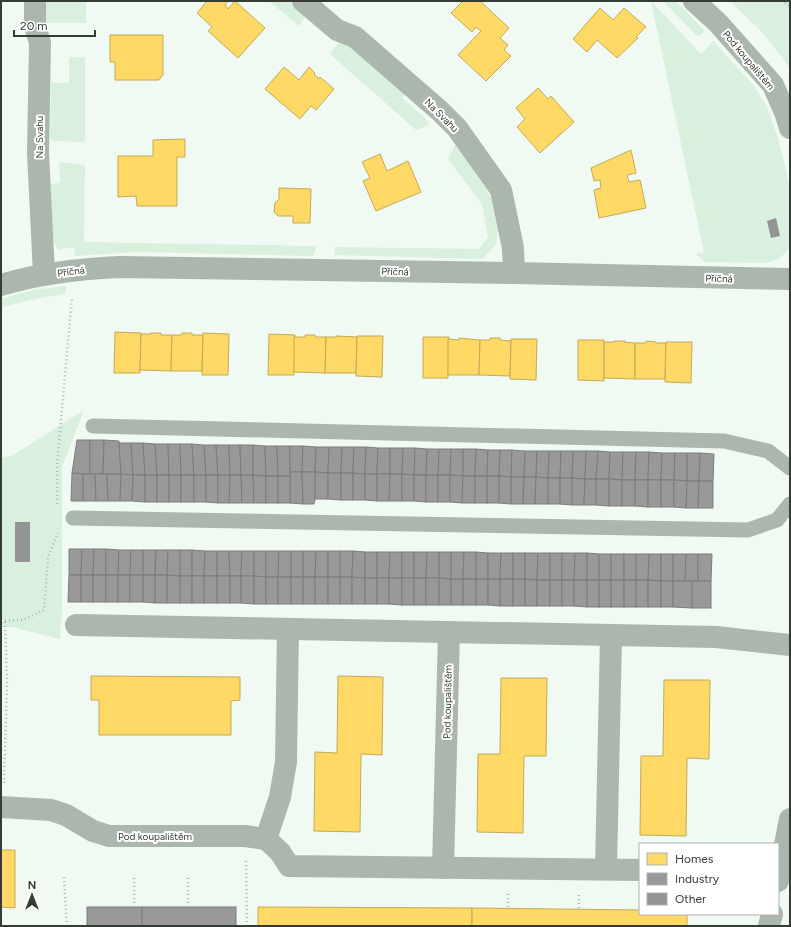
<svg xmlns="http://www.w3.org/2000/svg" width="791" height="927" font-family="Figtree,sans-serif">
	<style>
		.green { fill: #d8f0dd }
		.homes { fill: #ffd966; stroke: #c2aa58 }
		.industry { fill: #999; stroke: #7b7d7b }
		.building { fill: #939594 }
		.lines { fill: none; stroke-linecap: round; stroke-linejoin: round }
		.path { stroke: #b2bbb4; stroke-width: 2.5; stroke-dasharray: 1 3; stroke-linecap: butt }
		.lane { stroke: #abb6ad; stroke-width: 15 }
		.street { stroke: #abb6ad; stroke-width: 22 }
		.labels { text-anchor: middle; stroke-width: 4; stroke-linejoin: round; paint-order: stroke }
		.street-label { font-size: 10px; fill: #353c36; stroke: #fff }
	</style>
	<rect width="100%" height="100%" fill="#f0faf2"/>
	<g class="green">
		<path d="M42,1H86V23H45Z"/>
		<path d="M269,1H290L305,14V17L299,26Z"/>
		<path d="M651,1L701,54L713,41L755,87L767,107L779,141L790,188V248L779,259L766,263L704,262L696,254L704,253Z"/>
		<path d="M663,1H676L705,31L700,36H697Z"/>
		<path d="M730,1H790V68L762,32Z"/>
		<path d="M351,42L405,93L402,98L426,119L429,125L416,130L330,54L339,43L342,44Z"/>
		<path d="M69,57H85V142L53,141L50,139L51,83H69Z"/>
		<path d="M456,144L492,198L498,229L496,244L482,259L335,255V247L479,249L488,237L482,204L448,159Z"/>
		<path d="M59,162L85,165L84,242L317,246L313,256L138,252L75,256L74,247L58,250L53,241L50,184L60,183Z"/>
		<path d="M65,286L66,287V292L64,294L40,298L1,307V299L33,290Z"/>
		<path d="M84,410L62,467V612L60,639L12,627H1V457L12,456Z"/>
	</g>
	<g class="homes">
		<path d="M207,1H226L227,2L225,5L228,9L235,1L265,28L238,58L208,31L212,27L197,13Z"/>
		<path d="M463,1H480L509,28L500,38L508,45L504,50L511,56L486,81L458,55L481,31L476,27L472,32L451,13Z"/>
		<path d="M600,8L613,20L624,8L646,27L636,37L638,38L617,58L597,40L587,52L573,39Z"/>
		<path d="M110,35H163V75L159,80H115V62H110Z"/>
		<path d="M284,67L299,80L309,67L315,73L314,74L319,79L320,77L334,89L316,110L311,106L300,119L265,89Z"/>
		<path d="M538,88L548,99L551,96L574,122L540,153L517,127L525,119L516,108Z"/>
		<path d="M185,139V157H177V206H137L136,196L118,197V156H153V140Z"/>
		<path d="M631,150L636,173L627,175L629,182L640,180L646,208L599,218L594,190L601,188L600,180L594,181L591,168Z"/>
		<path d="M380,154L387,171L408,161L421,192L376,211L363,181L370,178L362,162Z"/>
		<path d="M279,188L311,189L310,223H293V216H278L274,212L275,203L279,199Z"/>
		<path d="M115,332L141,333L140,373H114Z"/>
		<path d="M151,333H161V335H172L171,371L140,370L141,334H151Z"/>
		<path d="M182,333H192V335H203L202,371H171L172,335H182Z"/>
		<path d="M203,333L229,334L228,375H202Z"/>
		<path d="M269,334L295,335L294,375H268Z"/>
		<path d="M305,335H315V337H326L325,373L294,372V337H305Z"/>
		<path d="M336,336L357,337L356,373H325L326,337H336Z"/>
		<path d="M357,336H383L382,377L356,376Z"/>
		<path d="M423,337H449L448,378H423Z"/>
		<path d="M459,338L480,340L479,375H448V339L459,340Z"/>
		<path d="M490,338H500V340L511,341L510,376L479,375L480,340H490Z"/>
		<path d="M511,339H537L536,380L510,379Z"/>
		<path d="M578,340H604V381L578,380Z"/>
		<path d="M614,341H625L624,342L635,343V379L604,378V342H614Z"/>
		<path d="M646,341L656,342V343H666L665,379H635V343H646Z"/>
		<path d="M666,342H692L691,383L665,382Z"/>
		<path d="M91,676L240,677V700L231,701V735H99V700H91Z"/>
		<path d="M338,676L383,677L382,755L361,754L360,832L314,831L315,752L337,753Z"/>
		<path d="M501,678H547L546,756H524L523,833L477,832L478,754H500Z"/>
		<path d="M664,680H710L709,759L687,758L686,836L640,835L641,756H663Z"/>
		<path d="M1,850H15V908L1,907Z"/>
		<path d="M258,907L472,908V926H258Z"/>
		<path d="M472,908L640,910V914H687V926H472Z"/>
	</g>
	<g class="industry">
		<path d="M77,440H90V474L72,473Z"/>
		<path d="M90,440H104L103,474H90Z"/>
		<path d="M104,440L119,441L121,474H103Z"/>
		<path d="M119,443H131L133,475L121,474Z"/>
		<path d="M131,443H143L145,475H133Z"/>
		<path d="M143,443L155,444L157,475H145Z"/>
		<path d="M155,444H168L169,475H157Z"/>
		<path d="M168,444H180L181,475H169Z"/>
		<path d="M180,444H192L194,475H181Z"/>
		<path d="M192,444L204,445L206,475H194Z"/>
		<path d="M204,445H216L218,475H206Z"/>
		<path d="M216,445H229L230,475H218Z"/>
		<path d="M229,445H240L241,475H230Z"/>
		<path d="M240,445H253V475H241Z"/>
		<path d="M253,445L265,446L266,476L253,475Z"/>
		<path d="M265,446H277L278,476H266Z"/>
		<path d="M277,446H290V476H278Z"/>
		<path d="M290,446H303L302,472H290Z"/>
		<path d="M303,446L316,447L315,472H302Z"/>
		<path d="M316,447H329L328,473L315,472Z"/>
		<path d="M329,447H342L341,473H328Z"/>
		<path d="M342,447H354L353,473H341Z"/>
		<path d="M354,447H366L365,474L353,473Z"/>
		<path d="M366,447L378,448L377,474H365Z"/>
		<path d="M378,448H390V474H377Z"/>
		<path d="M390,448H403L402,474H390Z"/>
		<path d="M403,448H415L414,475L402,474Z"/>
		<path d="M415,448L427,449L426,475H414Z"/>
		<path d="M427,449H439L438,475H426Z"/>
		<path d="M439,449H451L450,475H438Z"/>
		<path d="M451,449H463V476L450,475Z"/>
		<path d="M463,449H476L475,476H463Z"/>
		<path d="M476,449L488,450L487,476H475Z"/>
		<path d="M488,450H500L499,476H487Z"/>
		<path d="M500,450H512L511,477L499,476Z"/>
		<path d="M512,450L525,451L524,477H511Z"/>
		<path d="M525,451H537L536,477H524Z"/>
		<path d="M537,451H549L548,478L536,477Z"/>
		<path d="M549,451H561L560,478H548Z"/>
		<path d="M561,451H573L572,478H560Z"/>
		<path d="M573,451H586L585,479L572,478Z"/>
		<path d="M586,451H598L596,479H585Z"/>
		<path d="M598,451L610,452L609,479H596Z"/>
		<path d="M610,452H623L622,480L609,479Z"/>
		<path d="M623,452H636L635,480H622Z"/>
		<path d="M636,452H649L648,480H635Z"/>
		<path d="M649,452L662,453L661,480H648Z"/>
		<path d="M662,453H675L674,480H661Z"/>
		<path d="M675,453H687V481L674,480Z"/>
		<path d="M687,453H700L699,481H687Z"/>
		<path d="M700,453L714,454L713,481H699Z"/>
		<path d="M290,472H302L303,504L290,503Z"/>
		<path d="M302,472H315V499L314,504H303Z"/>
		<path d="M315,472L328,473V499H315Z"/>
		<path d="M72,473L83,474V501H71Z"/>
		<path d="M328,473H341V500L328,499Z"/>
		<rect x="341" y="473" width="12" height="27"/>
		<path d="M353,473L365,474V500H353Z"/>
		<path d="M83,474H95L96,501H83Z"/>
		<path d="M95,474H107L108,501H96Z"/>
		<path d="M107,474H121L120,501H108Z"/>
		<path d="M121,474L133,475L132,501H120Z"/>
		<path d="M365,474H377V501L365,500Z"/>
		<path d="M377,474H390L389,501H377Z"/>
		<path d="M390,474H402V501H389Z"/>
		<path d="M402,474L414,475V501H402Z"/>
		<path d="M133,475H145V502L132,501Z"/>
		<rect x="145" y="475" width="12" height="27"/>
		<rect x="157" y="475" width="12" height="27"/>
		<rect x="169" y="475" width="12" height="27"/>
		<rect x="181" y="475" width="13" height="27"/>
		<rect x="194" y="475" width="12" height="27"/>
		<path d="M206,475H218V503L206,502Z"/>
		<path d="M218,475H230L229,503H218Z"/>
		<path d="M230,475H241L242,503H229Z"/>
		<path d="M241,475H253L254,503H242Z"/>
		<path d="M253,475L266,476V503H254Z"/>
		<path d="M414,475H426V502L414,501Z"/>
		<rect x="426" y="475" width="12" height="27"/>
		<rect x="438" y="475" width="12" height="27"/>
		<path d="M450,475L463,476L462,503L450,502Z"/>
		<rect x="266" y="476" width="12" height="27"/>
		<rect x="278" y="476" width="12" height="27"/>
		<path d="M463,476H475V503H462Z"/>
		<rect x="475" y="476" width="12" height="27"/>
		<rect x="487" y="476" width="12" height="27"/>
		<path d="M499,476L511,477V504L499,503Z"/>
		<path d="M511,477H524L523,504H511Z"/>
		<path d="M524,477H536L535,504H523Z"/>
		<path d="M536,477L548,478V504H535Z"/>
		<rect x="548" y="478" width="12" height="26"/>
		<path d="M560,478H572V505L560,504Z"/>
		<path d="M572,478L585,479L584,505H572Z"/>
		<path d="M585,479H596V505H584Z"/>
		<path d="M596,479H609V506L596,505Z"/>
		<path d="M609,479L622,480V506H609Z"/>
		<rect x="622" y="480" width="13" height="26"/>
		<path d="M635,480H648V507L635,506Z"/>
		<rect x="648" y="480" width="13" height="27"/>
		<rect x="661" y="480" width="13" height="27"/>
		<path d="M674,480L687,481L686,508L674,507Z"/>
		<path d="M687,481H699L698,508H686Z"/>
		<path d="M699,481H713V508H698Z"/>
		<path d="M69,549H82L81,575H69Z"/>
		<path d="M82,549H94L93,575H81Z"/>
		<path d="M94,549H106V575H93Z"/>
		<path d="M106,549L119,550L118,575H106Z"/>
		<path d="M119,550H131L130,575H118Z"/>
		<path d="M131,550H143V575H130Z"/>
		<path d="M143,550H156L155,575H143Z"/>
		<path d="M156,550H168L167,575H155Z"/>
		<path d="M168,550H180V576L167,575Z"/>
		<rect x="180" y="550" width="12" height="26"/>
		<path d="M192,550L205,551L204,576H192Z"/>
		<path d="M205,551H217V576H204Z"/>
		<path d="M217,551H229L230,576H217Z"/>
		<path d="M229,551H242L241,576H230Z"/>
		<path d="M242,551H254V576H241Z"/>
		<path d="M254,551H266V577L254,576Z"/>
		<path d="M266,551H279L278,577H266Z"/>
		<path d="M279,551H291V577H278Z"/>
		<rect x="291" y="551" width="12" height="26"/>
		<path d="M303,551H316L315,577H303Z"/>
		<path d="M316,551H328V577H315Z"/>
		<rect x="328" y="551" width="12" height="26"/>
		<path d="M340,551H353L352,577H340Z"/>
		<path d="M353,551L365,552V578L352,577Z"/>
		<rect x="365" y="552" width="12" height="26"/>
		<path d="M377,552H390L389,578H377Z"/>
		<path d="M390,552H402V578H389Z"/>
		<rect x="402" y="552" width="12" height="26"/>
		<path d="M414,552H427L426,578H414Z"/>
		<path d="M427,552H439V578H426Z"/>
		<path d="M439,552H451V579L439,578Z"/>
		<path d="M451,552H464L463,579H451Z"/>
		<path d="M464,552H476V579H463Z"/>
		<path d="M476,552L488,553V579H476Z"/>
		<path d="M488,553H501L500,579H488Z"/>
		<path d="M501,553H513V579H500Z"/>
		<rect x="513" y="553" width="12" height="26"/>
		<path d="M525,553H538L537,580L525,579Z"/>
		<path d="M538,553H550V580H537Z"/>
		<rect x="550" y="553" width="12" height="27"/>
		<path d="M562,553H575L574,580H562Z"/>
		<path d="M575,553H587V580H574Z"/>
		<path d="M587,553L599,554V580H587Z"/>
		<rect x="599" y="554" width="12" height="26"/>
		<rect x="611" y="554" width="13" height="26"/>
		<rect x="624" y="554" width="12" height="26"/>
		<path d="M636,554H649L648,580H636Z"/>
		<path d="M649,554H661V581L648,580Z"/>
		<rect x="661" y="554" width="12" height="27"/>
		<path d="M673,554H686L685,581H673Z"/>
		<path d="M686,554H698V581H685Z"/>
		<path d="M698,554H712L711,581H698Z"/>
		<path d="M69,575H81V602H68Z"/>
		<rect x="81" y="575" width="12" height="27"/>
		<rect x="93" y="575" width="13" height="27"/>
		<rect x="106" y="575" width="12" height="27"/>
		<rect x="118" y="575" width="12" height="27"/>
		<rect x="130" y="575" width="13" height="27"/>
		<path d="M143,575H155V603L143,602Z"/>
		<rect x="155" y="575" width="12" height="28"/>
		<path d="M167,575L180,576V603H167Z"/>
		<rect x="180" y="576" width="12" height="27"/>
		<rect x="192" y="576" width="12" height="27"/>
		<rect x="204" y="576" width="13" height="27"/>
		<rect x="217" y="576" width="13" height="27"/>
		<rect x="230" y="576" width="11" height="27"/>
		<path d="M241,576H254V604L241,603Z"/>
		<path d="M254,576L266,577V604H254Z"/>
		<rect x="266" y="577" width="12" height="27"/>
		<rect x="278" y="577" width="13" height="27"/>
		<rect x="291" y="577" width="12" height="27"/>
		<rect x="303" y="577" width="12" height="27"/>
		<rect x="315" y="577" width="13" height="27"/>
		<rect x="328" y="577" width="12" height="27"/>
		<rect x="340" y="577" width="12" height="27"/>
		<path d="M352,577L365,578V604H352Z"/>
		<rect x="365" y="578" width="12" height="26"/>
		<rect x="377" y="578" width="12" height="26"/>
		<path d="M389,578H402V605L389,604Z"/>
		<rect x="402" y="578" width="12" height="27"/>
		<rect x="414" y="578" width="12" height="27"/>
		<rect x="426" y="578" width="13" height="27"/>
		<path d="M439,578L451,579V605H439Z"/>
		<rect x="451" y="579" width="12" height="26"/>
		<rect x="463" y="579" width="13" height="26"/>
		<rect x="476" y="579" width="12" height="26"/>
		<path d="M488,579H500V606L488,605Z"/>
		<rect x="500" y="579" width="13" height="27"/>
		<rect x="513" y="579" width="12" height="27"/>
		<path d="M525,579L537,580V606H525Z"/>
		<rect x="537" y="580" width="13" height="26"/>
		<rect x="550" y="580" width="12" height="26"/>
		<rect x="562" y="580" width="12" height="26"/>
		<path d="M574,580H587V607L574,606Z"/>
		<rect x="587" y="580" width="12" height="27"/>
		<rect x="599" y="580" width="12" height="27"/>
		<rect x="611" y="580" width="13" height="27"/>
		<rect x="624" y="580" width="12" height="27"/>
		<rect x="636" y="580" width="12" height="27"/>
		<path d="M648,580L661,581V607H648Z"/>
		<rect x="661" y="581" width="12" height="26"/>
		<path d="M673,581H692V608L673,607Z"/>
		<rect x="692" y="581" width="19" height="27"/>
		<rect x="87" y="907" width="55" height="19"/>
		<rect x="142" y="907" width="94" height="19"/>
	</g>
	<g class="building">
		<path d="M776,218L780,236L771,238L767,221Z"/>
		<rect x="15" y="522" width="15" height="40"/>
	</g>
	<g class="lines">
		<g class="path">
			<path d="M781,1L790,6"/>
			<path d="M57,504V466L72,297"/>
			<path d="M1,621L23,620L44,610L48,557L58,533"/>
			<path d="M4,783L7,682L5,622"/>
			<path d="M246,861L247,926"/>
			<path d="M64,877L67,926"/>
			<path d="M134,878V907"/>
			<path d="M188,878V907"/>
			<path d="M508,894V909"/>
			<path d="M579,895V909"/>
		</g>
		<g class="lane">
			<path d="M93,426L724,441L768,451L790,468"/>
			<path d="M73,518L748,530L777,520L790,504"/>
		</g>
		<g class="street">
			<path d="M35,1V26L40,43L38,153L44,274"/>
			<path d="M303,1L337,30L355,37L440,111L457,128L501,190L513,248L514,273"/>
			<path d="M694,1L718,23L773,85L785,112L790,128"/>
			<path d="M1,285C40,273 78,269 119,267L514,273L790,279"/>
			<path d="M76,625L716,637L790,645"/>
			<path d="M1,807L51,810L66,815L93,831L109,836H245L266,839L280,852L289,866L640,870"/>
			<path d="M266,839L280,797L286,762L288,629"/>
			<path d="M443,868L449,632"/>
			<path d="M606,869L611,636"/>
			<path d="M778,881L790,819"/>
			<path d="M769,926L772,914"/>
		</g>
	</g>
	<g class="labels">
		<g class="street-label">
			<text transform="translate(749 60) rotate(50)" y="4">Pod koupalištěm</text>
			<text transform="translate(442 115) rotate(45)" y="4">Na Svahu</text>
			<text transform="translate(39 137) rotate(-90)" y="4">Na Svahu</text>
			<text transform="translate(71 271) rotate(-7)" y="4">Příčná</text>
			<text transform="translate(395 271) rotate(1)" y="4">Příčná</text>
			<text transform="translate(719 278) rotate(1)" y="4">Příčná</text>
			<text transform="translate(447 702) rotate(-89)" y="4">Pod koupalištěm</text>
			<text x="155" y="840">Pod koupalištěm</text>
		</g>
	</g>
	<rect width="791" height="927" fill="none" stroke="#353c36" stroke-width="4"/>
	<rect x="639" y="843" width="140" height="72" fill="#ffffff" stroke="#aeb1af"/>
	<rect x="647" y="853" width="20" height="12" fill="#ffd966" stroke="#aeb1af"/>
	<text x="675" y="863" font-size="12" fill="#353c36">Homes</text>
	<rect x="647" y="873" width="20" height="12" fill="#999999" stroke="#aeb1af"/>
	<text x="675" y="883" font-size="12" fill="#353c36">Industry</text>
	<rect x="647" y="893" width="20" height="12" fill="#939594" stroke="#aeb1af"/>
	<text x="675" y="903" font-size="12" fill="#353c36">Other</text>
	<g transform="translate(32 895)" stroke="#ffffff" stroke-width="3" paint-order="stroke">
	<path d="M0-3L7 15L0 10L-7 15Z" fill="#353c36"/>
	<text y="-6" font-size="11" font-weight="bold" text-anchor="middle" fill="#353c36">N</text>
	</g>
	<path d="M14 30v6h81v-6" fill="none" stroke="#353c36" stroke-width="2"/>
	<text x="20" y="30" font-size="12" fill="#353c36" stroke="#ffffff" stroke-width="3" paint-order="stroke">20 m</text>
</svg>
